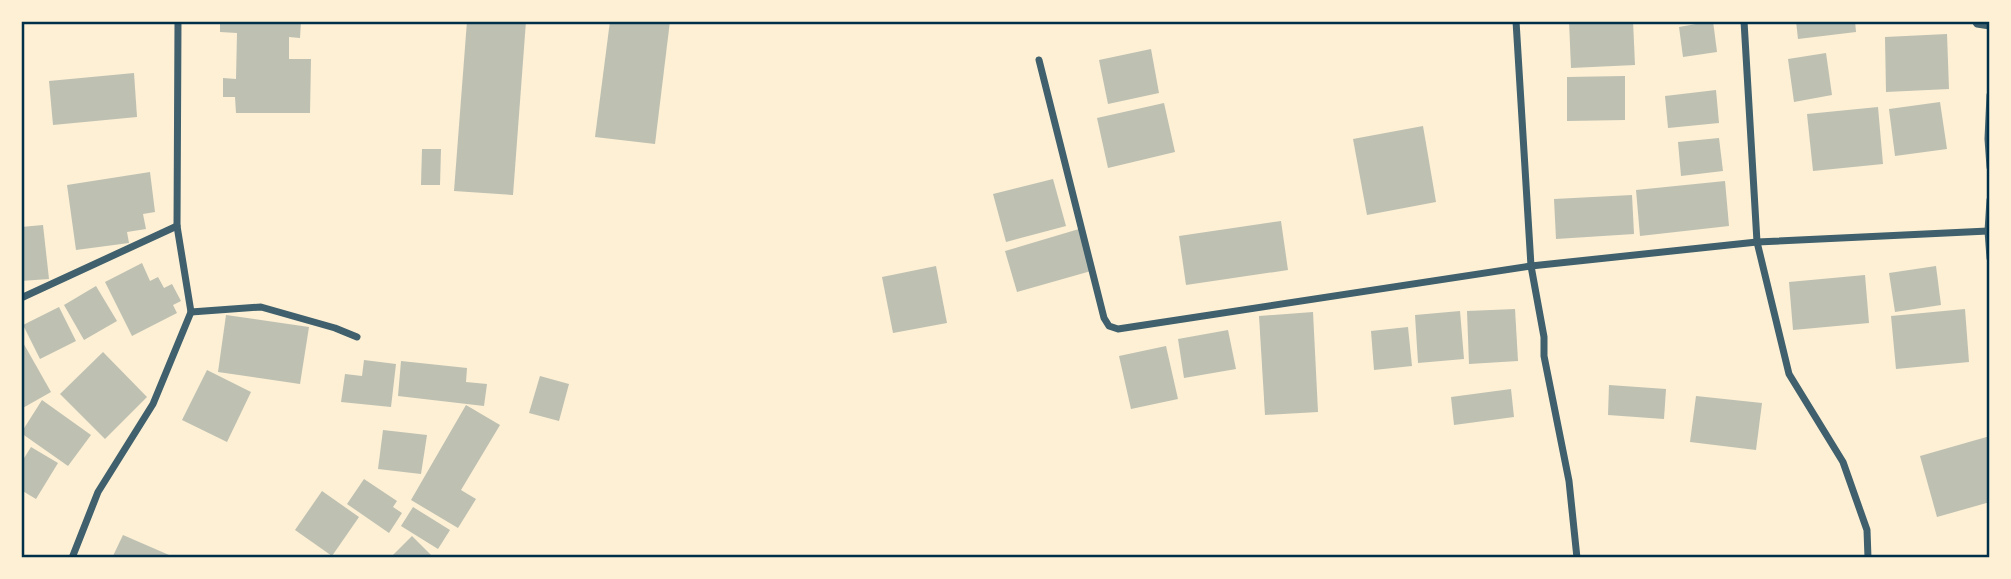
<svg xmlns="http://www.w3.org/2000/svg" width="2011" height="579" font-family="'Titillium Web',sans-serif">
	<style>
		.building { fill: #bec0b2 }
		.lines { fill: none; stroke-linecap: round; stroke-linejoin: round }
		.minor { stroke: #3f606c; stroke-width: 7 }
		.neatline { fill: none; stroke: #003049; stroke-width: 2.5 }
	</style>
	<rect width="100%" height="100%" fill="#fdf0d5"/>
	<g class="building">
		<path d="M220,21H301L300,38L289,37V59H311L310,113H236L235,97H223V78L236,79L237,33L220,32Z"/>
		<path d="M467,21H526L513,195L454,191Z"/>
		<path d="M610,21H670L655,144L595,137Z"/>
		<path d="M1569,21H1633L1635,65L1571,68Z"/>
		<path d="M1713,21L1717,52L1683,57L1679,27Z"/>
		<path d="M1796,21H1855L1856,32L1798,39Z"/>
		<path d="M1947,34L1949,89L1886,92L1885,37Z"/>
		<path d="M1151,49L1159,93L1108,104L1099,60Z"/>
		<path d="M1826,53L1832,95L1794,102L1788,59Z"/>
		<path d="M134,73L137,117L53,125L49,81Z"/>
		<path d="M1625,76V120L1567,121V77Z"/>
		<path d="M1716,90L1719,123L1668,128L1665,96Z"/>
		<path d="M1940,102L1947,149L1895,156L1889,109Z"/>
		<path d="M1164,103L1175,152L1108,168L1097,118Z"/>
		<path d="M1878,107L1883,164L1813,171L1807,114Z"/>
		<path d="M1423,126L1436,202L1367,215L1353,139Z"/>
		<path d="M1719,138L1723,171L1681,176L1678,142Z"/>
		<path d="M422,149H441L440,185H421Z"/>
		<path d="M150,172L155,212L143,214L146,229L127,232L129,243L76,250L67,185Z"/>
		<path d="M1053,179L1066,226L1006,242L993,194Z"/>
		<path d="M1725,181L1729,226L1640,236L1636,190Z"/>
		<path d="M1632,195L1634,234L1556,239L1554,199Z"/>
		<path d="M1281,221L1288,270L1186,285L1179,236Z"/>
		<path d="M43,225L49,279L21,281V227Z"/>
		<path d="M1079,229L1091,271L1017,292L1005,251Z"/>
		<path d="M142,263L150,281L158,277L164,288L172,284L181,301L173,305L177,313L132,336L105,282Z"/>
		<path d="M936,266L947,323L893,333L882,277Z"/>
		<path d="M1936,266L1941,305L1895,312L1889,273Z"/>
		<path d="M1865,275L1869,323L1793,330L1789,282Z"/>
		<path d="M96,286L117,321L84,340L64,305Z"/>
		<path d="M59,307L76,341L40,359L23,325Z"/>
		<path d="M1515,309L1518,361L1469,364L1467,311Z"/>
		<path d="M1965,309L1969,362L1896,369L1891,316Z"/>
		<path d="M1460,311L1464,359L1418,363L1415,315Z"/>
		<path d="M1313,312L1318,412L1265,415L1259,316Z"/>
		<path d="M226,315L309,327L300,384L218,372Z"/>
		<path d="M1408,327L1412,366L1374,370L1371,331Z"/>
		<path d="M1228,330L1236,369L1184,378L1178,339Z"/>
		<path d="M21,339L51,392L21,409Z"/>
		<path d="M1166,346L1178,399L1131,409L1119,356Z"/>
		<path d="M103,352L147,397L105,439L60,394Z"/>
		<path d="M364,360L396,364L391,407L341,402L345,374L362,376Z"/>
		<path d="M401,361L467,368L466,382L487,384L484,406L398,396Z"/>
		<path d="M207,370L251,392L227,442L182,420Z"/>
		<path d="M540,376L569,384L559,421L529,413Z"/>
		<path d="M1609,385L1666,389L1664,419L1608,415Z"/>
		<path d="M1511,389L1514,417L1454,425L1451,397Z"/>
		<path d="M1696,396L1762,403L1756,450L1690,442Z"/>
		<path d="M42,400L91,435L68,466L21,433Z"/>
		<path d="M466,405L500,425L461,490L476,499L458,528L411,500Z"/>
		<path d="M383,430L427,435L421,474L378,469Z"/>
		<path d="M1990,436V502L1937,517L1920,456Z"/>
		<path d="M31,447L58,463L36,499L21,490V463Z"/>
		<path d="M364,479L397,501L393,507L402,513L389,533L347,504Z"/>
		<path d="M322,491L359,517L332,556L295,530Z"/>
		<path d="M413,507L450,530L438,549L401,526Z"/>
		<path d="M123,535L176,558H112Z"/>
		<path d="M412,536L434,558H390Z"/>
	</g>
	<g class="lines">
		<g class="minor">
			<path d="M1516,21L1531,266L1544,337V356L1569,481L1577,558"/>
			<path d="M1744,21L1757,242L1789,374L1843,462L1867,530L1868,558"/>
			<path d="M1975,21L1977,24L1990,26"/>
			<path d="M1039,60L1104,318L1109,326L1118,329L1531,266L1757,242L1988,231"/>
			<path d="M1990,95L1988,139L1990,167"/>
			<path d="M1990,200L1988,231L1990,258"/>
			<path d="M21,298L177,226"/>
			<path d="M191,312L261,307L335,328L357,337"/>
			<path d="M72,558L98,492L153,404L191,312L177,226L178,21"/>
		</g>
	</g>
	<rect width="2011" height="579" fill="none" stroke="#fdf0d5" stroke-width="46"/>
	<rect x="23" y="23" width="1965" height="533" class="neatline"/>
</svg>
